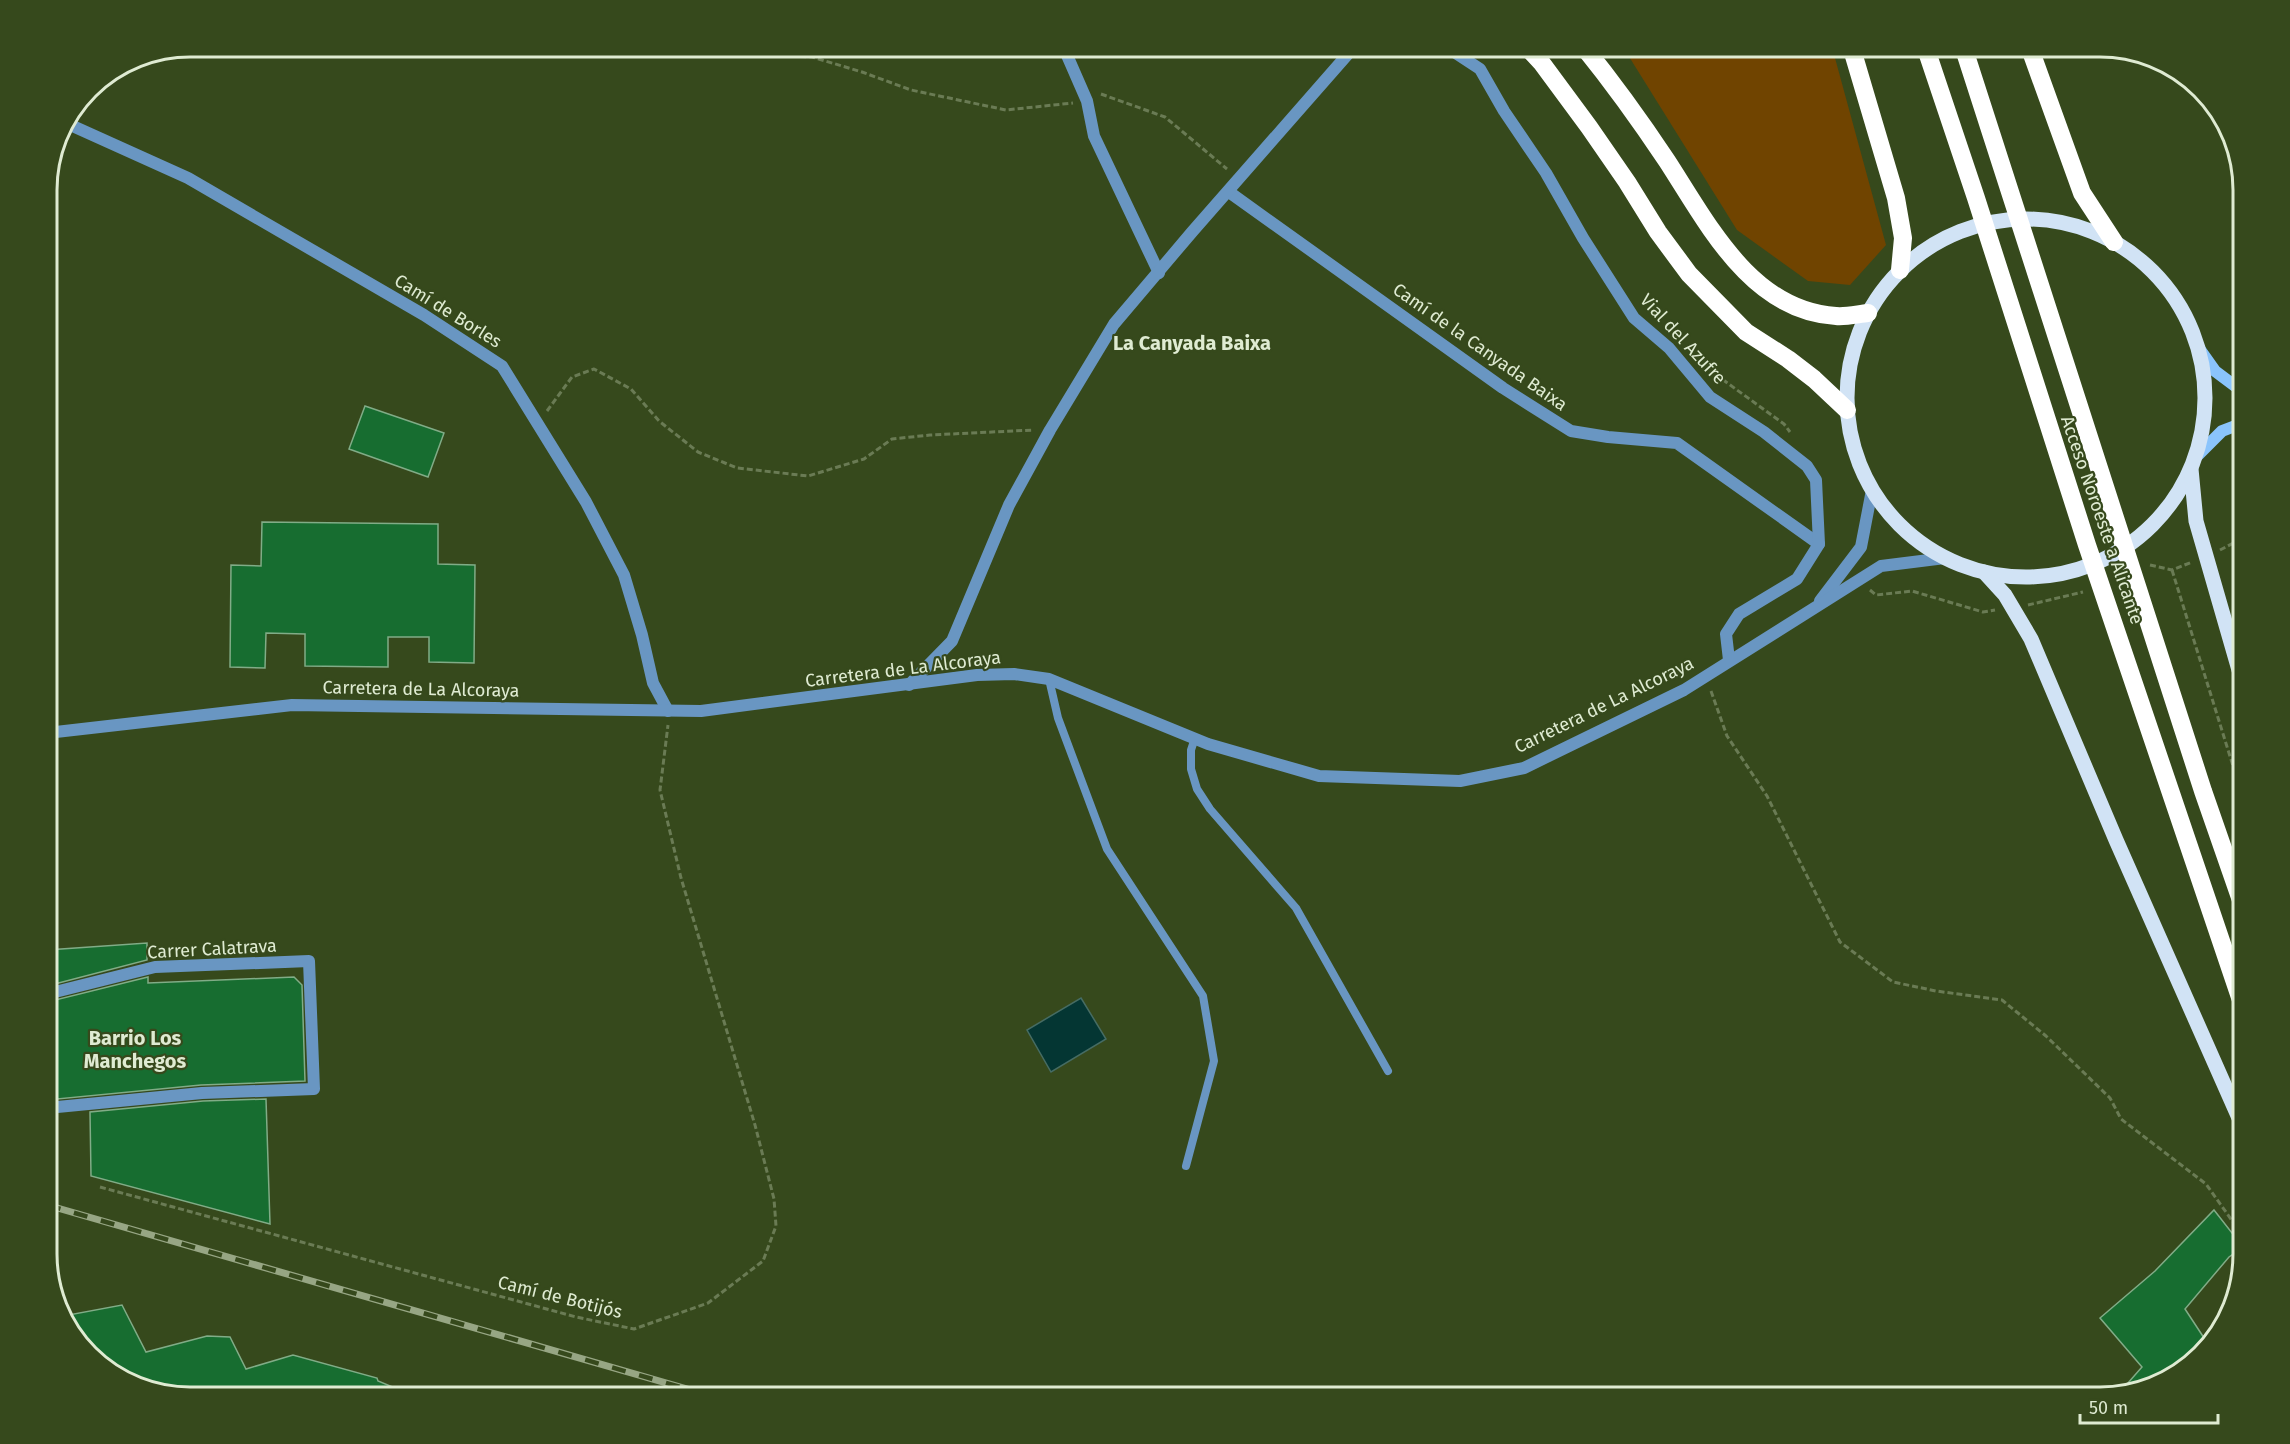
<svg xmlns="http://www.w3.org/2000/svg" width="2290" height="1444" font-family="'Fira Sans',sans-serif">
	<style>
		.green { fill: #704400 }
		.water { fill: #043633; stroke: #466c63; stroke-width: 1.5 }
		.building { fill: #176d30; stroke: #81ac87; stroke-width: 1.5 }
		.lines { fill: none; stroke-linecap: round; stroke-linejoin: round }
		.path { stroke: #6a7b54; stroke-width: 3; stroke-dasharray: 6 3; stroke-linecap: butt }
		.service { stroke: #6996c2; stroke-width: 8 }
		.minor { stroke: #6996c2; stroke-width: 12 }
		.tertiary { stroke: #6996c2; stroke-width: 12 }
		.secondary { stroke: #8ac4fc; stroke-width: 12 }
		.primary { stroke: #d1e3f5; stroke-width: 15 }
		.motorway { stroke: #fff; stroke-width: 18 }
		.rail-casing { stroke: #97a684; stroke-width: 7 }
		.rail { stroke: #36491c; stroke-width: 4.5; stroke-dasharray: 14; stroke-linecap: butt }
		.labels { text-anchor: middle; stroke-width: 4.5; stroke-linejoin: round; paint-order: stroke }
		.street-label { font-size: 18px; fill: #dfebd2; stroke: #36491c }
		.neighbourhood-label { font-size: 20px; font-weight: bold; fill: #dfebd2; stroke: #36491c }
		.rim { fill: none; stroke: #dfebd2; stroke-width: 3 }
	</style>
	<rect width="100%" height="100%" fill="#36491c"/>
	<path class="green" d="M1623,47H1832L1886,245L1850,285L1808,281L1737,230Z"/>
	<path class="water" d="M1081,998L1106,1039L1051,1072L1027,1030Z"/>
	<g class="building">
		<path d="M365,406L444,433L428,477L349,449Z"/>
		<path d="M262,522L438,524V564L475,565L474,663L429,662V637H388V667L305,666V634L266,633L265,668L230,667L231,565L261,566Z"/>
		<path d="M147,943V960L47,986V950Z"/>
		<path d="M148,977V983L294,977L302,985L305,1081L201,1085L47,1100V1002Z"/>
		<path d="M266,1099L270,1224L91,1176L90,1112L203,1101Z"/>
		<path d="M2214,1210L2243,1247L2229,1257L2185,1309L2208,1344L2171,1378L2120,1392L2142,1367L2100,1318L2155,1271Z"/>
		<path d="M122,1305L146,1352L207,1336L230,1337L246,1369L293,1355L377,1378L378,1381L419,1398H205L204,1393L188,1397L111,1374L66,1326L63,1316Z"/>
	</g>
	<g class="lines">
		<g class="path">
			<path d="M730,46L747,54L812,57L862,72L911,90L1006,110L1073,103"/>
			<path d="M1101,94L1165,117L1227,169"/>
			<path d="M1708,369L1784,424L1790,432"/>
			<path d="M547,411L572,377L594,369L631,389L659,421L698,452L737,468L808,476L864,459L892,439L930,435L1034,430"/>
			<path d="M2220,550L2243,538"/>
			<path d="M2150,565L2172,570L2192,562"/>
			<path d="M2172,570L2243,798"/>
			<path d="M1870,590L1876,595L1912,591L1983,612L1995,610"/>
			<path d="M2028,605L2083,592"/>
			<path d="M1711,691L1727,736L1767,796L1840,942L1893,982L1936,991L2002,1000L2046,1036L2110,1098L2121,1119L2206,1184L2243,1236"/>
			<path d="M100,1187L576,1317L634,1329L708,1303L763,1261L776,1226L774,1199L755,1125L681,878L660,790L668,725"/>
		</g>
		<g class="service">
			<path d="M1049,679L1058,718L1107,849L1203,996L1214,1061L1186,1166"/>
			<path d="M1195,738L1191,750V769L1197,789L1210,809L1296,908L1388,1071"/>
		</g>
		<g class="minor">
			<path d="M1063,46L1087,101L1094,136L1159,273"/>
			<path d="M66,123L188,178L424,315L502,366L586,502L624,575L642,635L653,683L668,711"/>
			<path d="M1229,192L1503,388L1571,431L1608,437L1677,443L1819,544"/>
			<path d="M909,685L952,641L1009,505L1050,430L1114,324L1192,232L1355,46"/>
			<path d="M47,994L155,967L309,961L314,1089L202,1093L47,1108"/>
		</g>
		<g class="tertiary">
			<path d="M1445,46L1480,69L1504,111L1546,173L1583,238L1634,318L1669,348L1710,397L1764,432L1807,466L1816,480L1819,544L1797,579L1739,614L1726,634L1729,660"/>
			<path d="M1820,601L1861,547L1872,490"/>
			<path d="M47,733L292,705L701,711L977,675L1014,674L1049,679L1208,744L1319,776L1460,781L1524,768L1684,690L1881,566L1945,558"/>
		</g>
		<g class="secondary">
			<path d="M2198,347L2215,371L2243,392"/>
			<path d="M2194,459L2222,431L2243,423"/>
		</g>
		<g class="primary">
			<circle cx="2026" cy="398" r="179"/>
			<path d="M2191,469L2196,521L2243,684"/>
			<path d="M1984,572L2005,595L2031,639L2116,840L2243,1127"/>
		</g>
		<g class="motorway">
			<path d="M1526,46L1541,62L1589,127L1627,182L1658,232L1689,274L1746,332L1788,359L1814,379L1847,410"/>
			<path d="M1583,46C1613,83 1641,122 1667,161C1708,224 1751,311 1836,316C1846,317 1858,314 1868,313"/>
			<path d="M1851,46L1896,198L1903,238L1900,270"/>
			<path d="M1925,46L1976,198L2087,545L2243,1006"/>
			<path d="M1963,46L2203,791L2243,906"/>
			<path d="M2029,46L2082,193L2114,242"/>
		</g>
		<g class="rail-casing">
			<path id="rail" d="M47,1205L715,1397"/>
		</g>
		<use href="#rail" class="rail"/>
	</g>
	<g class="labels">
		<g class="street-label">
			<text transform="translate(448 311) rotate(32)" y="6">Camí de Borles</text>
			<text transform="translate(1683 339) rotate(47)" y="6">Vial del Azufre</text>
			<text transform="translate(1480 347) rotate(35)" y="6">Camí de la Canyada Baixa</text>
			<text transform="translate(2102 520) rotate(71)" y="6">Acceso Noroeste a Alicante</text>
			<text transform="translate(903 669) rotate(-7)" y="6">Carretera de La Alcoraya</text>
			<text transform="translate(421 689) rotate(1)" y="6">Carretera de La Alcoraya</text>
			<text transform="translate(1604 705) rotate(-26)" y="6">Carretera de La Alcoraya</text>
			<text transform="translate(212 949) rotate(-3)" y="6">Carrer Calatrava</text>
			<text transform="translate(560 1297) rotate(14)" y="6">Camí de Botijós</text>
		</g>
		<g class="neighbourhood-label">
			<text x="1192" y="350">La Canyada Baixa</text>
			<text x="135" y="1045">Barrio Los<tspan x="135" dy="23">Manchegos</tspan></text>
		</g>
	</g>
	<path d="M0 0H2290V1444H0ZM190 57H2100A133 133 0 0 1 2233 190V1254A133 133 0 0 1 2100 1387H190A133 133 0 0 1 57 1254V190A133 133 0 0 1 190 57Z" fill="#36491c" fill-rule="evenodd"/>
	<path class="rim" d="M190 57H2100A133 133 0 0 1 2233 190V1254A133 133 0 0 1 2100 1387H190A133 133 0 0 1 57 1254V190A133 133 0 0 1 190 57Z"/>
	<path d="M2080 1414v9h138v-9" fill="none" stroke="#dfebd2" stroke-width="3"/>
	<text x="2089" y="1414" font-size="18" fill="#dfebd2" stroke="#36491c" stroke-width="4.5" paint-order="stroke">50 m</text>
</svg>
